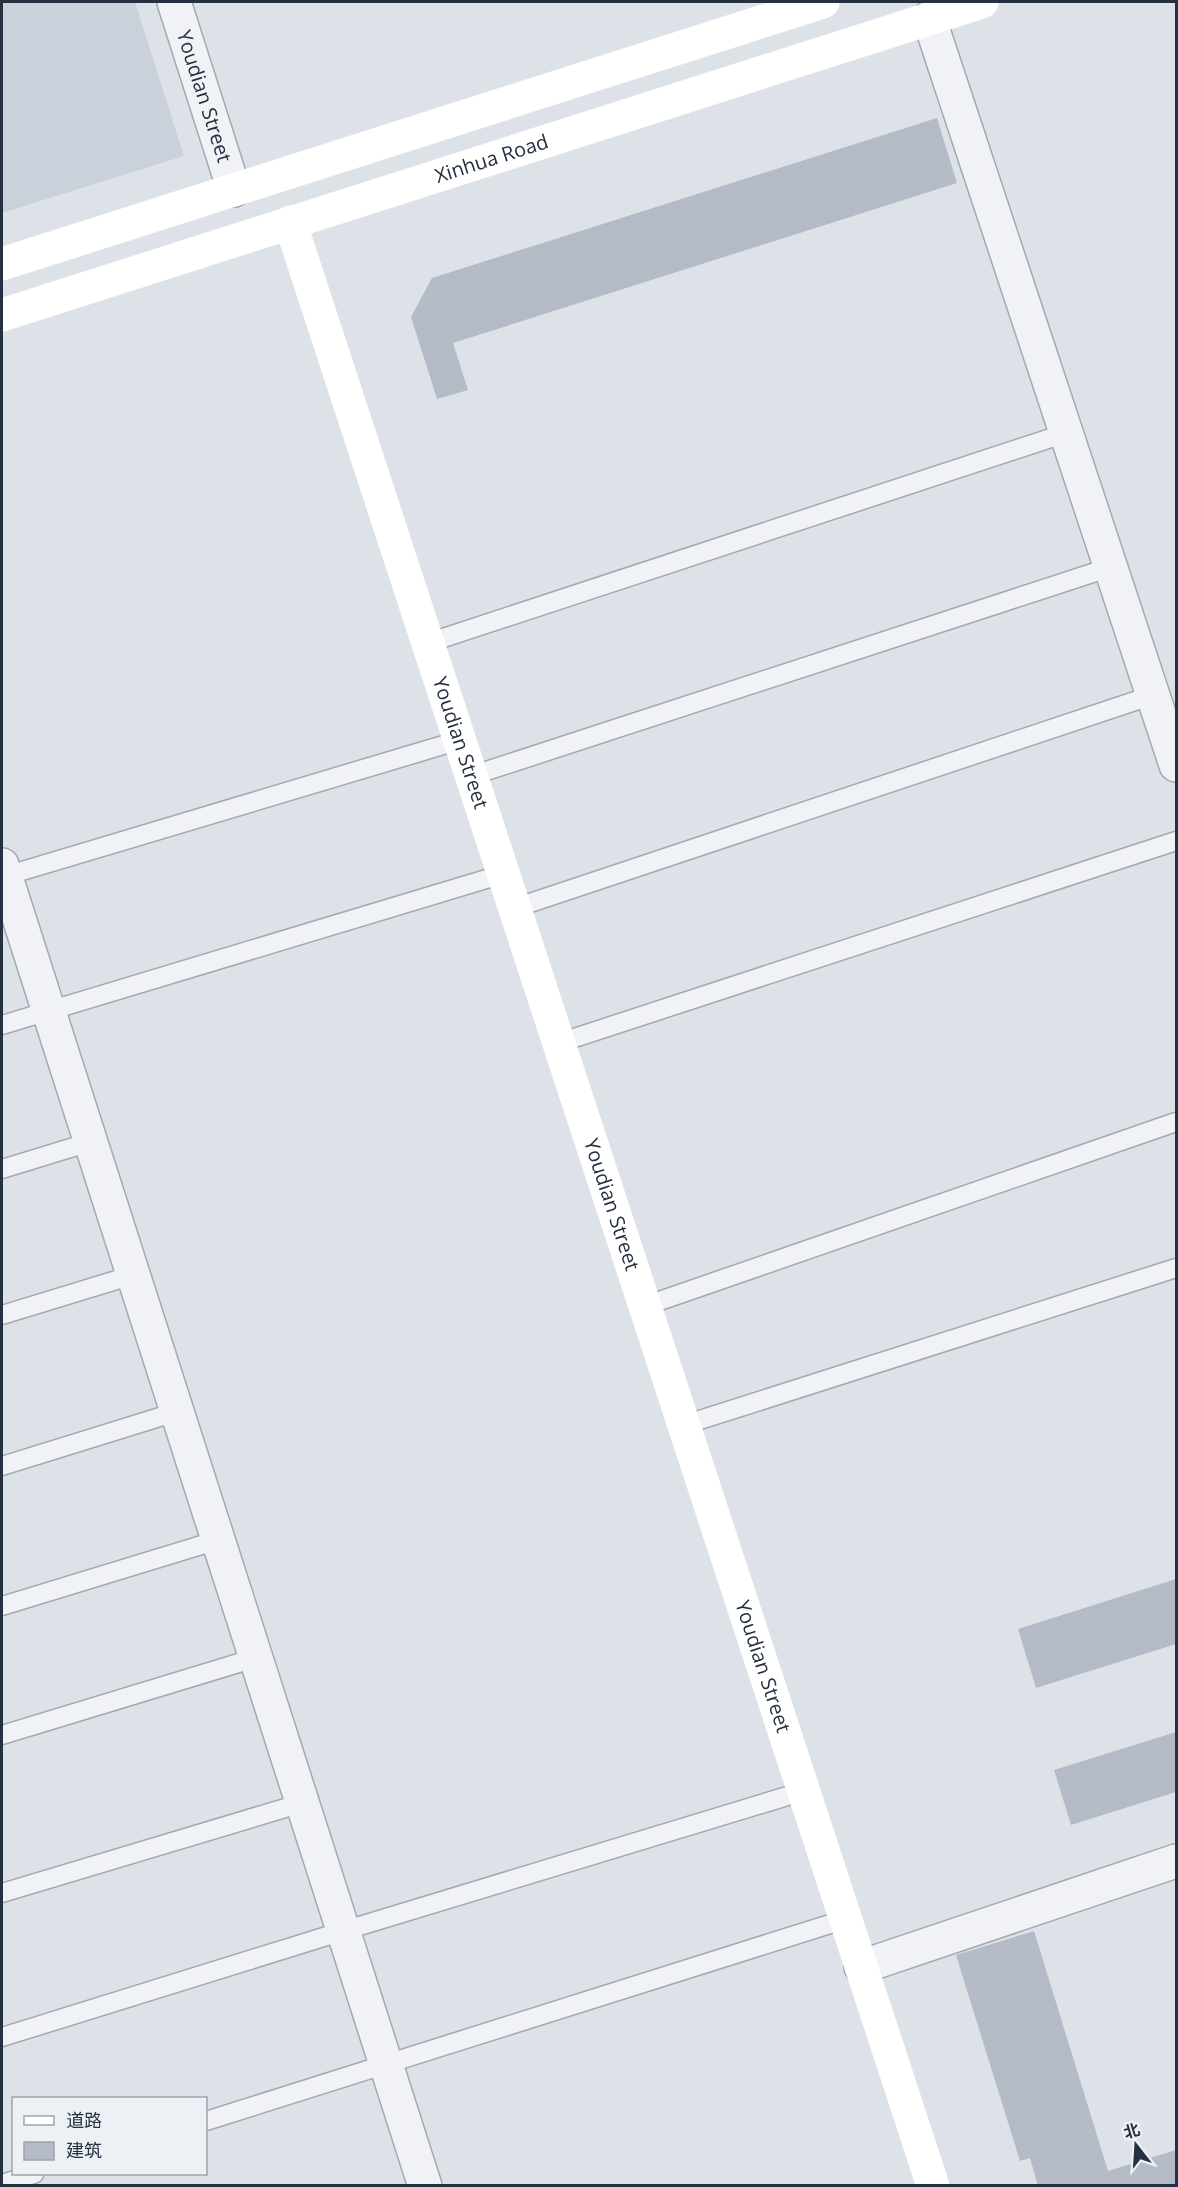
<svg xmlns="http://www.w3.org/2000/svg" width="1178" height="2187" font-family="'Open Sans','Noto Sans SC',sans-serif">
	<style>
		.built { fill: #cbd1db }
		.building { fill: #b4bbc6 }
		.lines { fill: none; stroke-linecap: round; stroke-linejoin: round }
		.lane-casing { stroke: #a2a9b2; stroke-width: 21 }
		.street-casing { stroke: #a2a9b2; stroke-width: 36 }
		.lane { stroke: #f0f2f6; stroke-width: 18 }
		.street { stroke: #f0f2f6; stroke-width: 33 }
		.secondary { stroke: #fff; stroke-width: 33 }
		.labels { text-anchor: middle; stroke-width: 5; stroke-linejoin: round; paint-order: stroke }
		.street-label { font-size: 20px; fill: #253040; stroke: #edf1f6 }
	</style>
	<rect width="100%" height="100%" fill="#dde2e8"/>
	<path class="built" d="M2,2H135L184,156L2,213Z"/>
	<g class="building">
		<path d="M937,118L957,183L453,343L468,390L437,399L411,317L432,278Z"/>
		<path d="M1176,1579V1644L1036,1688L1018,1629Z"/>
		<path d="M1176,1732V1792L1071,1825L1054,1770Z"/>
		<path d="M1034,1931L1108,2171L1176,2150V2186H1038L1030,2158L1020,2161L956,1955Z"/>
	</g>
	<g class="lines">
		<g class="lane-casing">
			<g id="lane">
				<path d="M428,643L1066,433"/>
				<path d="M471,776L1111,567"/>
				<path d="M2,877L460,740"/>
				<path d="M515,908L1153,695"/>
				<path d="M2,1025L503,874"/>
				<path d="M559,1043L1176,841"/>
				<path d="M2,1169L90,1142"/>
				<path d="M645,1306L1176,1122"/>
				<path d="M2,1315L133,1275"/>
				<path d="M684,1425L1176,1268"/>
				<path d="M2,1466L176,1412"/>
				<path d="M2,1606L218,1540"/>
				<path d="M2,1735L255,1658"/>
				<path d="M2,1893L302,1803"/>
				<path d="M2,2037L343,1931L804,1791"/>
				<path d="M206,2121L846,1919"/>
				<path d="M2,2184L34,2174"/>
			</g>
		</g>
		<g class="street-casing">
			<g id="street">
				<path id="s1" d="M174,2L234,190"/>
				<path d="M929,18L1176,765"/>
				<path d="M2,865L425,2186"/>
				<path d="M861,1967L1176,1861"/>
			</g>
		</g>
		<use href="#lane" class="lane"/>
		<use href="#street" class="street"/>
		<g class="secondary">
			<path id="s2" d="M290,222L933,2186"/>
			<path d="M2,264L823,2"/>
			<path id="s3" d="M2,315L982,2"/>
		</g>
	</g>
	<g class="labels">
		<g class="street-label">
			<text dy="7" stroke="none"><textPath href="#s1" startOffset="99">Youdian Street</textPath></text>
			<text dy="7" stroke="none"><textPath href="#s3" startOffset="514">Xinhua Road</textPath></text>
			<text dy="7" stroke="none"><textPath href="#s2" startOffset="548">Youdian Street</textPath></text>
			<text dy="7" stroke="none"><textPath href="#s2" startOffset="1034">Youdian Street</textPath></text>
			<text dy="7" stroke="none"><textPath href="#s2" startOffset="1520">Youdian Street</textPath></text>
		</g>
	</g>
	<rect width="1178" height="2187" fill="none" stroke="#253040" stroke-width="6"/>
	<rect x="12" y="2097" width="195" height="78" fill="#edf1f6" stroke="#9da4ad" stroke-width="1.5"/>
	<rect x="24" y="2116" width="30" height="9" fill="#ffffff" stroke="#9da4ad" stroke-width="1.5"/>
	<text x="66" y="2127" font-size="18" fill="#253040">道路</text>
	<rect x="24" y="2142" width="30" height="18" fill="#b4bbc6" stroke="#9da4ad" stroke-width="1.5"/>
	<text x="66" y="2157" font-size="18" fill="#253040">建筑</text>
	<g transform="translate(1136 2145) rotate(343)" stroke="#edf1f6" stroke-width="4.5" paint-order="stroke">
	<path d="M0-4.5L10 22L0 15L-10 22Z" fill="#253040"/>
	<text y="-9" font-size="16" font-weight="bold" text-anchor="middle" fill="#253040">北</text>
	</g>
</svg>
